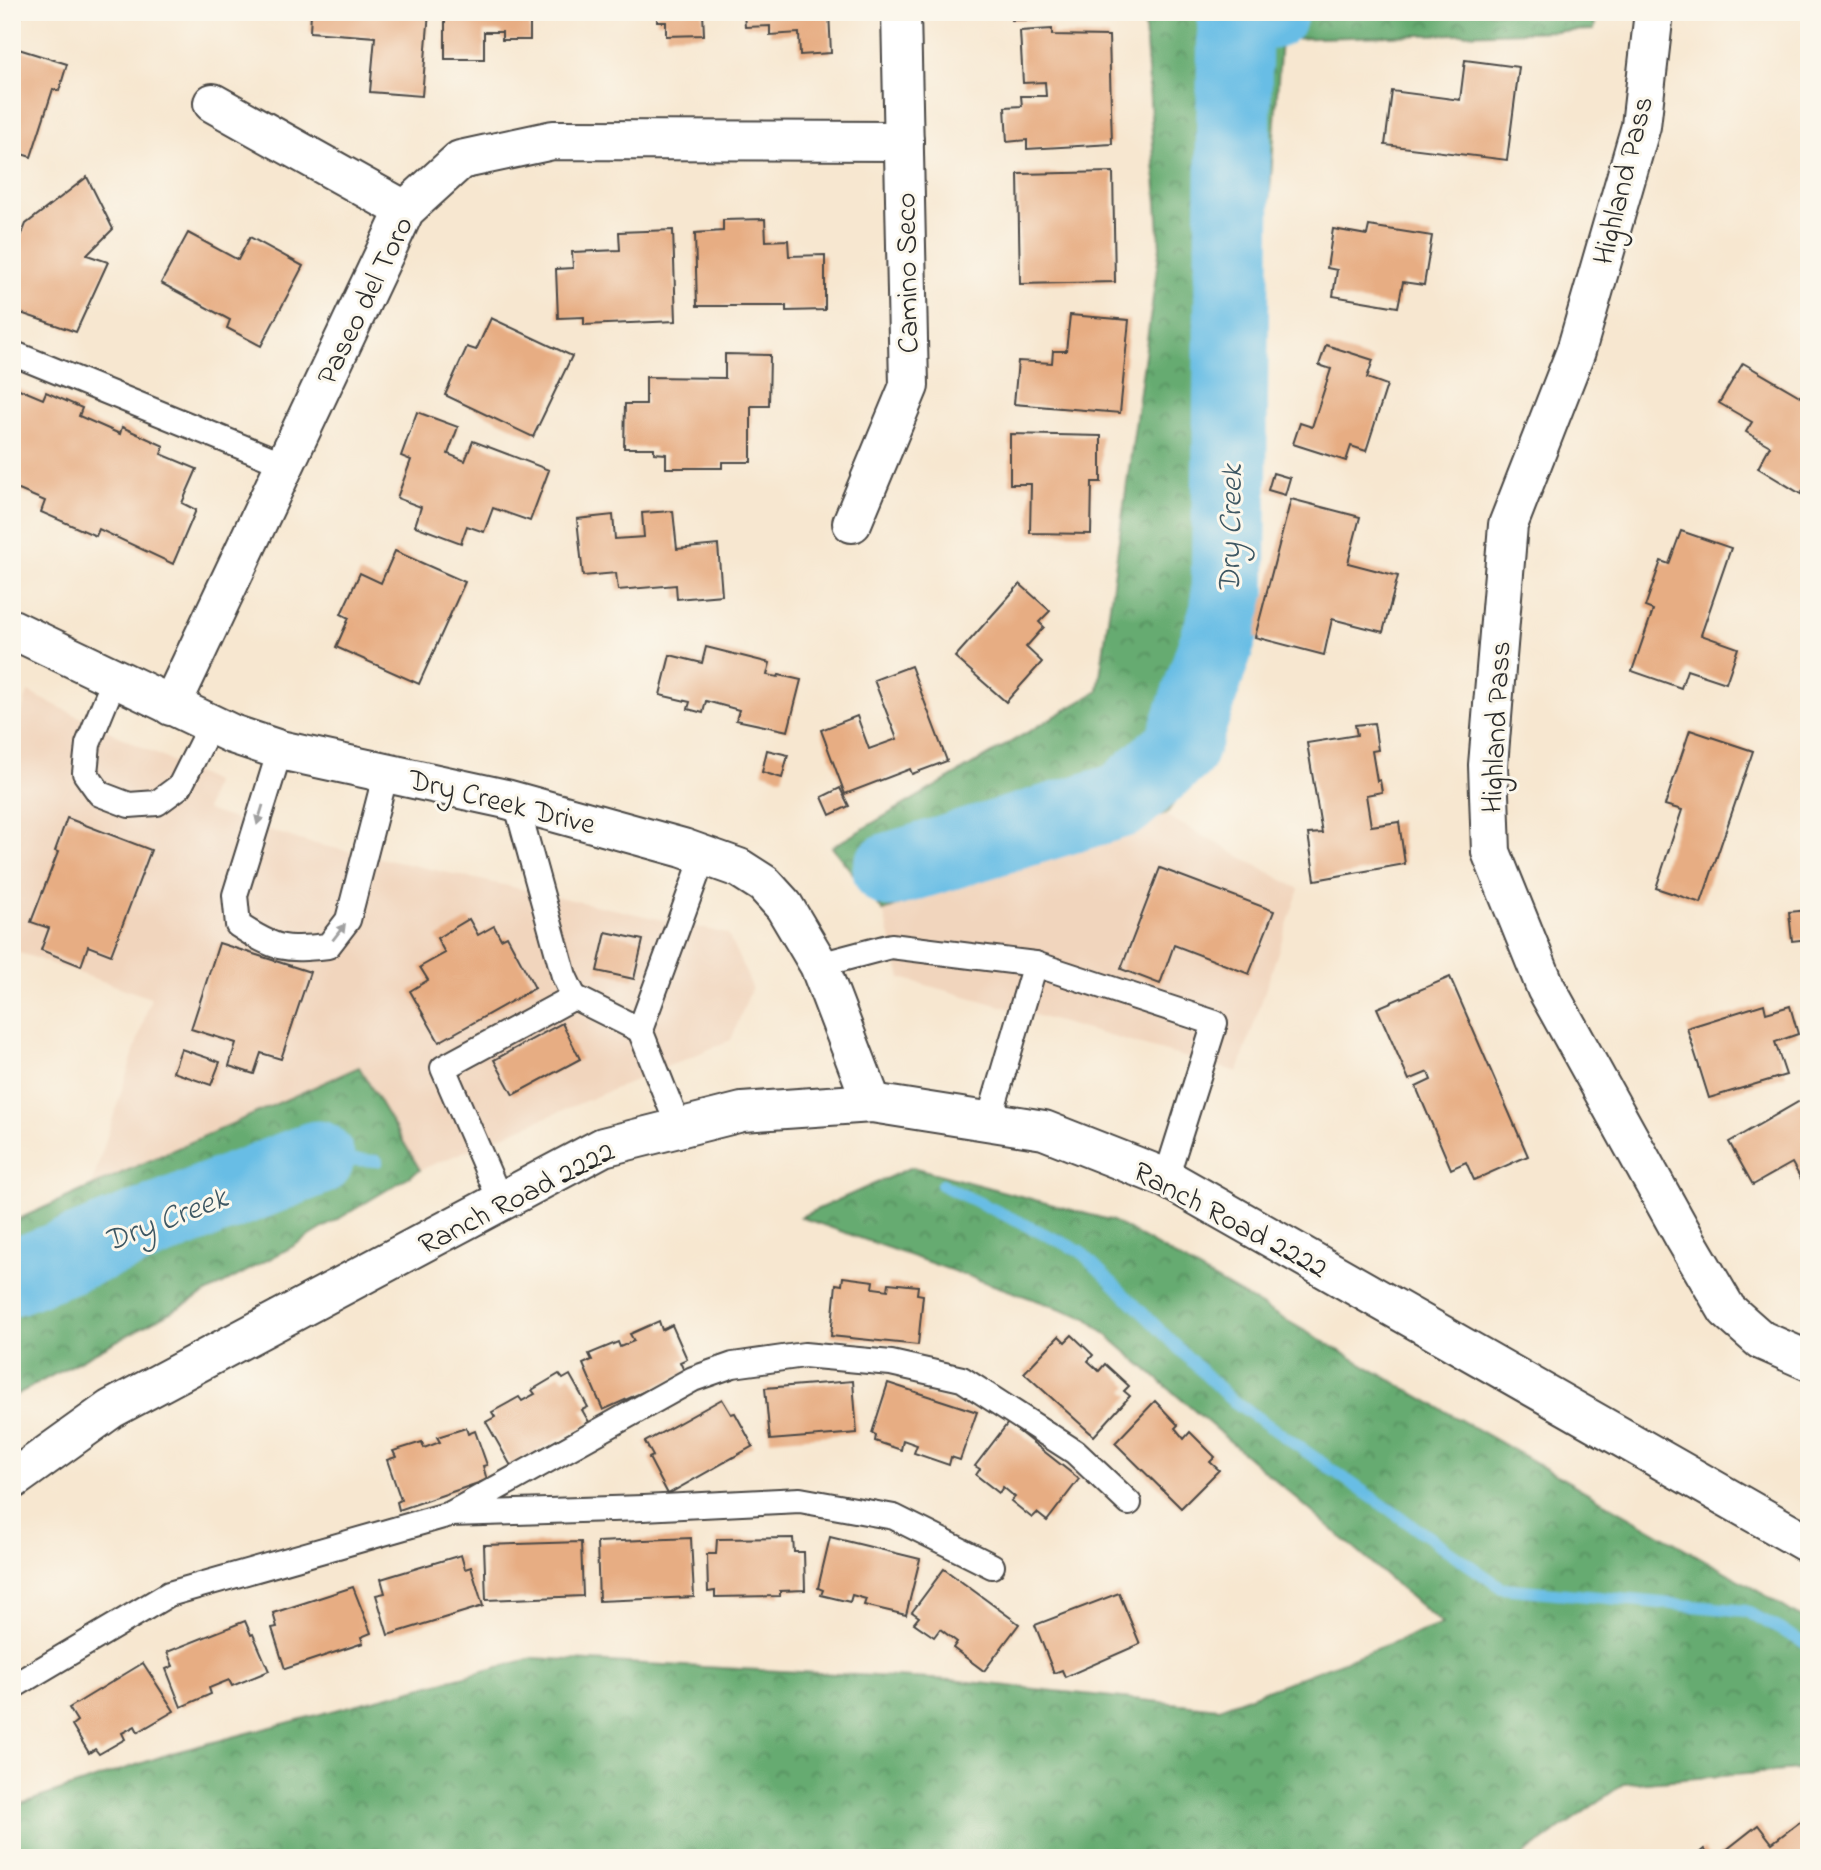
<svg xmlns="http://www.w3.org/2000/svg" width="1821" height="1870" font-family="'Indie Flower',sans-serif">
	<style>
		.built { fill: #f1d5bd }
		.forest { fill: url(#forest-crowns); stroke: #486b4e; stroke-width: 2 }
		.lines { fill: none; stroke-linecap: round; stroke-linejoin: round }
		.stream { stroke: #68bde5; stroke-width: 12 }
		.river { stroke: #68bde5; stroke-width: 75 }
		.building { fill: #e7ad83 }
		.lane-casing { stroke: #4a4744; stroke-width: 28 }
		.street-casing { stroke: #4a4744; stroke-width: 42 }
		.secondary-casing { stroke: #4a4744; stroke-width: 42 }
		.primary-casing { stroke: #4a4744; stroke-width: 42 }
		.lane { stroke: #fff; stroke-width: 24 }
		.street { stroke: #fff; stroke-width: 38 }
		.secondary { stroke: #fff; stroke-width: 38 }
		.primary { stroke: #fff; stroke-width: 38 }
		.oneway { fill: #a0a0a0 }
		.labels { text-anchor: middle; stroke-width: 6; stroke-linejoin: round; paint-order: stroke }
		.street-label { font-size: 30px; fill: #2b2b2b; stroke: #fbf7ec }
		.water-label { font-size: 32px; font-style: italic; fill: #3d5763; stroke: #fbf7ec }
	</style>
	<defs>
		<pattern id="forest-crowns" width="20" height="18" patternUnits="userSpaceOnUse" patternTransform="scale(1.75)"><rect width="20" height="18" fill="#66ab71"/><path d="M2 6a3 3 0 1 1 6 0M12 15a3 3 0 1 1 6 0" fill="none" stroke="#548b5d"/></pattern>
	</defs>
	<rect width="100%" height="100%" fill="#fbf7ec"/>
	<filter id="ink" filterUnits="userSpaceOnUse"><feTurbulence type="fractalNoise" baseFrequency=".0143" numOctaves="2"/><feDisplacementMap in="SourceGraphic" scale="14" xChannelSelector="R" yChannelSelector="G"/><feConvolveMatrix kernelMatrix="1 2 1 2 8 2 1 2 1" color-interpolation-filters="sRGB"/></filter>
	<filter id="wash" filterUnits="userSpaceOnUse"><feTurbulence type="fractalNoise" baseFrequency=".00686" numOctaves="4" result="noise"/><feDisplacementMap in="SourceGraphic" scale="28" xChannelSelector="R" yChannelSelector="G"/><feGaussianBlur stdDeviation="1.57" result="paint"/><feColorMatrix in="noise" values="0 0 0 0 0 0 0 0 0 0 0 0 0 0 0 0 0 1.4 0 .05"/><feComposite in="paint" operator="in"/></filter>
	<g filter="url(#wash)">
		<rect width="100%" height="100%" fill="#f7e7d0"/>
		<g class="built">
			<path d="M28,692L214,782L206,810L306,842L728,934L752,987L731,1040L420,1170L359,1068L91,1187L151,998L12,950V743Z"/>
			<path d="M1165,815L1299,889L1238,1072L901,978L883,911Z"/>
		</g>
		<g class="forest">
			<path d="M1144,12H1596L1594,30L1281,39L1250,465L1243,637L1225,729L1167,813L883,911L832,847L1098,691L1160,247Z"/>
			<path d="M359,1067L420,1170L290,1248L12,1397V1222Z"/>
			<path d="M912,1167L1113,1221L1759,1591L1809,1623V1769L1623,1784L1519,1858H12V1807L172,1753L533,1658L950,1680L1219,1708L1442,1624L1087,1318L800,1217Z"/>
		</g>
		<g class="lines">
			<g class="stream">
				<path d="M1234,12L1235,18"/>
				<path d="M317,1158L377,1161"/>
				<path d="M942,1185L1080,1251L1229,1398L1502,1588L1746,1611L1809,1645"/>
			</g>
			<g class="river">
				<path d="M890,870L1122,800L1181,748L1228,610L1235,18L1271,12"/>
				<path d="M12,1278L317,1158"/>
			</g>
		</g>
		<g id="blocks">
			<g class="building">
				<path d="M12,12H30L12,21Z"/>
				<path d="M311,12H429L422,96L370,92L375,37L310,32Z"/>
				<path d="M445,12H549V17H530V40H502V32H484V59H445Z"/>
				<path d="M657,12H703L704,35L666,36V22H657Z"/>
				<path d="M744,12H829L831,53L800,55L799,33L770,35V26L745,27Z"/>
				<path d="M1012,12H1127V18L1012,20Z"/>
				<path d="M1052,29V35L1109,36L1112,144L1027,149V140L1007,142L1005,107L1022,106L1021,96H1046L1045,82L1023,83L1020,31Z"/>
				<path d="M12,47L67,64L59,91L53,89L31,157L12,151Z"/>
				<path d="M1465,60L1519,67L1507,160L1385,145L1392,91L1460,100Z"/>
				<path d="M1113,172L1115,282L1020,284L1018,174Z"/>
				<path d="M87,177L113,229L87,255L108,262L76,332L12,310V259L26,224Z"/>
				<path d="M765,219L766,241L788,240L789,256L825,255V310L786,311V306H697L695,233L723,231V220Z"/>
				<path d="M1369,226L1432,236L1424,285L1403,282L1398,307L1333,296L1337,270L1327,268L1333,229L1367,235Z"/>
				<path d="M673,230L676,321L584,325V317L558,318L556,269L573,268L572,252L620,250L619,232Z"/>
				<path d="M188,233L238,260L250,237L303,266L261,346L227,328L230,320L161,283Z"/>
				<path d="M1070,315L1129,320L1120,413L1014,404L1018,361L1052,363L1053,351H1066Z"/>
				<path d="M491,318L572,356L533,437L445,395L467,347L476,350Z"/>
				<path d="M1326,345L1373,360L1367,378L1387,385L1366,451L1351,446L1346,461L1293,444L1300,423L1312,427L1331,369L1319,365Z"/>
				<path d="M725,354L770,355L769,406H751V462H722V468H666V454L654,453V448H624L625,404H646V377L725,378Z"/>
				<path d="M1743,363L1803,398L1809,388V480L1801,494L1758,468L1770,446L1746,432L1752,422L1719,403Z"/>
				<path d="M12,386L43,399L46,392L82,408L79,416L120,434L122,427L164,446L161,454L197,469L182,503L196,510L173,564L99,529L96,536L41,512L45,501L12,487Z"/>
				<path d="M417,412L458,427L448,454L465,461L473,441L549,470L530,521L493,508L484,532L467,526L461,543L415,526L421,507L397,498L411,460L401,456Z"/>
				<path d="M1010,434L1101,436V482H1092L1091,534L1030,533L1031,484H1010Z"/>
				<path d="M1273,473L1290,478L1285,495L1268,490Z"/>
				<path d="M1291,499L1360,517L1348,563L1398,576L1383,632L1332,619L1324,655L1255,637Z"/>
				<path d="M673,511L677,549L718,545L722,595L677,599L676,585L618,590L616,573L583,576L577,519L613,515L615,539L644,537L642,513Z"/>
				<path d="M1681,531L1731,548L1701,635L1738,648L1726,683L1687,670L1681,688L1632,671L1653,610L1645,607L1661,561L1669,564Z"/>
				<path d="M395,551L465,582L419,684L336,647L349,618L341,614L360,573L381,583Z"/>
				<path d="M1020,584L1050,611L1039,622L1044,627L1026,647L1042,662L1006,702L955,657Z"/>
				<path d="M706,647L770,663L767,675L778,677L779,675L801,680L788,731L736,720L739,710L706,701L703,713L688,709L690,702L660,695L670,655L702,663Z"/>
				<path d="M911,666L947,761L912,774L910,769L845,794L821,730L857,716L869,749L897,739L874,680Z"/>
				<path d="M1374,723L1378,750L1372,751L1377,781L1380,780L1382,792L1366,795L1371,826L1399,822L1405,864L1315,880L1308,834L1322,833L1307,743L1357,735L1355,725Z"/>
				<path d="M1690,730L1753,751L1701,903L1656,888L1682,810L1665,805Z"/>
				<path d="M767,750L788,755L782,778L762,772Z"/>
				<path d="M840,788L849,806L830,815L822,797Z"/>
				<path d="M67,818L151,850L111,955L88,946L81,966L41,950L49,928L31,922L58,852L55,851Z"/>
				<path d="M1160,868L1274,911L1249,974L1174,945L1160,984L1121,969Z"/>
				<path d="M1809,910V939L1792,941L1789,912Z"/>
				<path d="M469,919L478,935L494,926L501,939L507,936L535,988L439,1042L410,991L428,980L420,967L445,953L437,938Z"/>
				<path d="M606,932L643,940L634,979L597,971Z"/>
				<path d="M219,943L310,972L281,1059L261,1053L254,1074L229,1066L236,1043L191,1029Z"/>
				<path d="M1450,977L1528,1156L1474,1180L1466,1162L1451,1169L1416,1087L1431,1080L1428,1072L1409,1080L1377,1008Z"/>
				<path d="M1764,1004L1766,1013L1790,1006L1798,1034L1775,1042L1786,1075L1709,1098L1687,1028Z"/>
				<path d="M562,1023L580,1059L513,1095L494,1060Z"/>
				<path d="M181,1049L220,1062L211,1085L173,1072Z"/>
				<path d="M1805,1098L1809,1104V1193L1792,1163L1753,1185L1729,1142Z"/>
				<path d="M843,1277L874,1281L873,1288L888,1290L889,1283L918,1286L917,1294L923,1295L918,1345L831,1336L836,1284L842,1285Z"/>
				<path d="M659,1321L662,1330L672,1325L687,1359L680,1362L685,1373L603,1410L583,1364L592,1360L589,1354L618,1342L620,1347L634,1341L630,1334Z"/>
				<path d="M1072,1335L1093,1355L1088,1361L1099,1371L1105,1364L1129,1386L1124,1391L1130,1396L1094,1436L1024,1373L1059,1336L1065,1342Z"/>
				<path d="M559,1374L563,1379L570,1375L588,1407L582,1410L589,1422L511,1466L486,1422L495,1417L492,1412L519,1397L522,1401L535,1394L532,1390Z"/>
				<path d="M853,1381L857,1433L770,1440L765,1388Z"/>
				<path d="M888,1383L977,1412L960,1460L951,1457L949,1465L914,1453L917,1445L903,1440L901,1450L875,1441L876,1435L872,1433Z"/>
				<path d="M722,1399L731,1414L735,1413L753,1446L668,1494L649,1458L653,1456L645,1442Z"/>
				<path d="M1155,1401L1178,1425L1175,1428L1184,1439L1190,1432L1215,1457L1210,1462L1219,1470L1181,1508L1115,1443Z"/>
				<path d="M1008,1423L1079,1479L1047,1521L1037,1513L1032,1518L1011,1501L1015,1497L1003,1487L999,1493L976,1475L980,1469L975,1466Z"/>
				<path d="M466,1428L468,1434L475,1431L487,1465L483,1466L487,1480L399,1510L397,1502L401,1500L387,1460L396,1457L393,1451L422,1442L424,1448L440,1442L437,1437Z"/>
				<path d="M830,1537L920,1559L906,1615L864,1605L866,1599L852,1595L850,1602L821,1595L823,1590L818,1588Z"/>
				<path d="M691,1538L694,1597L599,1601L597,1542Z"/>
				<path d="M793,1538L794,1552H804L805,1590L780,1591V1596L715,1597V1591L708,1592L707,1554H716L717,1539Z"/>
				<path d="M581,1542L583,1596L486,1600L484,1545Z"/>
				<path d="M461,1555L465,1569L471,1567L483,1606L388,1635L376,1595L385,1593L381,1579Z"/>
				<path d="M944,1569L1019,1624L984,1671L953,1648L957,1642L940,1629L934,1637L914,1623L919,1617L912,1612Z"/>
				<path d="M353,1587L371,1633L361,1637L363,1643L285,1669L272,1628L277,1627L273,1613Z"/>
				<path d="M1119,1593L1140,1644L1065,1677L1062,1670L1054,1673L1035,1625Z"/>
				<path d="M245,1621L251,1635L253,1634L269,1671L232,1686L229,1680L209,1688L211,1694L181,1707L166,1669L173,1666L167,1652Z"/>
				<path d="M143,1663L174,1711L138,1732L135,1726L122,1733L125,1739L99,1754L95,1749L89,1753L72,1725L77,1721L69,1708Z"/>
				<path d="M1809,1815V1858H1716L1758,1825L1772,1843Z"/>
				<path d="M1704,1849L1711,1858H1693Z"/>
			</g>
		</g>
	</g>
	<g filter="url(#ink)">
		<use href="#blocks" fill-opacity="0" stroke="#4a4744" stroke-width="2"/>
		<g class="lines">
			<g class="lane-casing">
				<g id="lane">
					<path d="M12,353L284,464"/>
					<path d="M115,678L88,744L85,773L100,794L129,805L157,803L180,786L211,724"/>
					<path d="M280,750L235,895L238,925C275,949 284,951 328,946L348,920L386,773"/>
					<path d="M819,965L891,946L1035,964"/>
					<path d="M574,997L640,1030"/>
					<path d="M989,1120L1035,964L1215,1023L1166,1178"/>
					<path d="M679,1128L640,1030L704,855"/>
					<path d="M501,1202L443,1068L574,997L564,976L516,802"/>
					<path d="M454,1512L693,1379L733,1365L804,1355L891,1363L962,1379L1075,1452L1129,1503"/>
					<path d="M12,1687L169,1594L450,1514L643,1508L800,1500L894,1517L992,1566"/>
				</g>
			</g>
			<g class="street-casing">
				<g id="street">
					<path d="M1654,12L1641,126L1576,351L1508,525L1488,765L1491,852L1546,988L1684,1237L1727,1310L1761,1340L1809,1361"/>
					<path d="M213,103L405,210"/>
					<path d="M852,523L909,386L901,12"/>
					<path d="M171,706L405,210L460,160L553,140L904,141"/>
				</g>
			</g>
			<g class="secondary-casing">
				<path id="secondary" d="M12,629L232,734L280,750L506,799L683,848L739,868L764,884L784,906L819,965L872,1103"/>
			</g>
			<g class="primary-casing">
				<path id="primary" d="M12,1480L111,1409L603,1147L742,1112L872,1103L1044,1130L1166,1178L1809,1544"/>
			</g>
			<use href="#lane" class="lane"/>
			<use href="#street" class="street"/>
			<use href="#secondary" class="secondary"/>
			<use href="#primary" class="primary"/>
		</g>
		<defs><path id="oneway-solid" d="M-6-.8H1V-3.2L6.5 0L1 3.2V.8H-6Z" transform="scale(1.75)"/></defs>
		<g class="oneway">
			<use href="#oneway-solid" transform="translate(260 815) rotate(107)"/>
			<use href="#oneway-solid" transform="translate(339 932) rotate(-52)"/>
		</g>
	</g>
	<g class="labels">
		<g class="street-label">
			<text transform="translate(1622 180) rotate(-76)" y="10">Highland Pass</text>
			<text transform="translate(906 273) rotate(-91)" y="10">Camino Seco</text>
			<text transform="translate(364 300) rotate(-64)" y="10">Paseo del Toro</text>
			<text transform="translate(1495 727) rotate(-87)" y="10">Highland Pass</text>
			<text transform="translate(502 801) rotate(14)" y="10">Dry Creek Drive</text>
			<text transform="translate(516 1197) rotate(-27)" y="10">Ranch Road 2222</text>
			<text transform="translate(1231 1219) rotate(28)" y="10">Ranch Road 2222</text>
		</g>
		<g class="water-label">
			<text transform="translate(1229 529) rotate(-89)" y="11">Dry Creek</text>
			<text transform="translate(165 1218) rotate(-21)" y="11">Dry Creek</text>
		</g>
	</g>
	<rect width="1821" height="1870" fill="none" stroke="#fbf7ec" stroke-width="42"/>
</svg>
